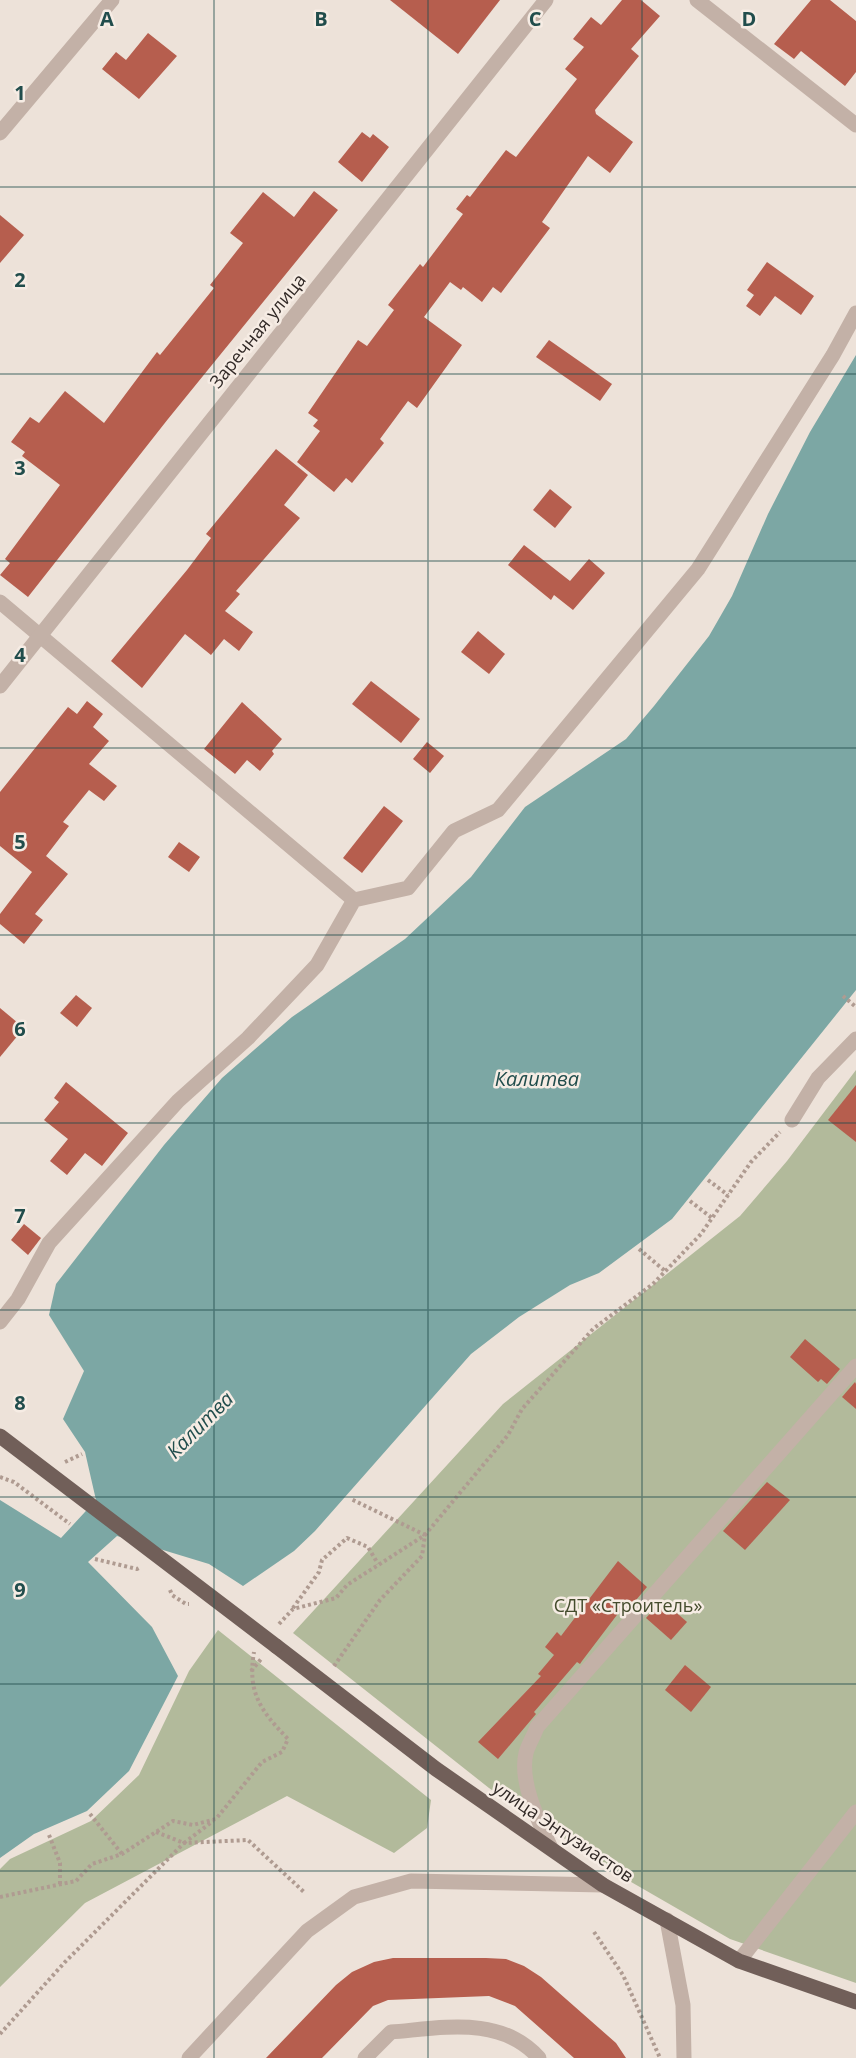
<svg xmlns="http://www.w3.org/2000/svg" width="856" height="2058" font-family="'Open Sans',sans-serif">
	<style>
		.green { fill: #b2ba9b }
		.water { fill: #7ca7a4 }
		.building { fill: #b65e4e }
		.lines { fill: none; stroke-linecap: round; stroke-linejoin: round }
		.path { stroke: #af9b91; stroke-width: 4; stroke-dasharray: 3 3; stroke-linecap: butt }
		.minor { stroke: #c3b1a7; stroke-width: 15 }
		.major { stroke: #715f59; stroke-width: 15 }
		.major-bridge { stroke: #715f59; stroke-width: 15 }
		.grid { fill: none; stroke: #214d4c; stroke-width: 1.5; stroke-opacity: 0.55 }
		.labels { text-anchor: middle; stroke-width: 5; stroke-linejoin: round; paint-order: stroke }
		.street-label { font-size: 18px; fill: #312926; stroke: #f6ece4 }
		.park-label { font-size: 18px; fill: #444c2d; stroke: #f6ece4 }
		.water-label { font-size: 20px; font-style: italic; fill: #214d4c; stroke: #f6ece4 }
		.grid-label { font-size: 20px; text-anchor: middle; font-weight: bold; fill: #214d4c; stroke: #f6ece4; stroke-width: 5; stroke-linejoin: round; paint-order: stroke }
	</style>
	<rect width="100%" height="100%" fill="#ede2d9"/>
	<g class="green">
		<path d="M856,1070V1983L730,1939L619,1875L489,1788L293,1633L503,1404L740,1216L787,1161Z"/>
		<path d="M218,1630L431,1800L427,1828L394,1853L287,1796L85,1903L0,1987V1869L10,1859L91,1821L139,1775L189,1671Z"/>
	</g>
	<path class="water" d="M856,355V990L672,1219L599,1273L570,1285L519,1317L471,1354L315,1531L294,1551L243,1586L209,1564L117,1536L88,1562L152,1627L178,1676L129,1771L87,1811L34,1834L0,1858V1500L61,1538L96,1500L85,1452L63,1419L84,1371L49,1315L56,1284L164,1145L222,1078L292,1017L405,939L471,877L525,807L626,739L654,706L709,636L732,596L768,514L810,432Z"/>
	<g class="building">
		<path d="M390,0H500L458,54Z"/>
		<path d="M622,0H641L660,16L631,49L639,56L595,110L596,114L633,142L610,173L588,156L542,222L550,228L501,293L493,287L482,302L463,287L461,290L450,282L424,317L462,345L417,408L408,401L380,439L384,443L352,483L346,478L334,492L297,462L320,431L313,426L318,420L308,413L358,340L367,346L394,310L388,305L420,264L423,267L463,214L456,209L467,195L470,197L506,150L516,157L577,79L565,69L584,47L573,39L591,17L601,25Z"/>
		<path d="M811,0H830L856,21V72L845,86L801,51L794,59L774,44Z"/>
		<path d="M148,33L177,56L139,99L102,69L116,52L126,60Z"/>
		<path d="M362,132L370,138L373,134L389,147L362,182L338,162Z"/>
		<path d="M314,191L338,210L168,419L28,597L0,575L10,563L5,559L60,485L22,456L25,452L11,442L30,417L39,423L65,391L104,423L157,352L160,355L214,288L210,285L243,243L230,233L263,192L294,217Z"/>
		<path d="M0,215L24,235L0,263Z"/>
		<path d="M767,262L814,296L801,315L775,296L760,316L746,306L754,295L747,290Z"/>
		<path d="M549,340L612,384L600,401L536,357Z"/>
		<path d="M276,449L308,475L284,505L300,518L236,591L240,594L225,611L253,632L239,651L224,639L211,655L185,634L142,688L111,661L187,570L211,538L206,534Z"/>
		<path d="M550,489L572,507L555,528L533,510Z"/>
		<path d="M524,545L570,581L589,559L605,573L573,610L554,595L551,600L508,565Z"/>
		<path d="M478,631L505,654L489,674L461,652Z"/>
		<path d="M371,681L420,719L401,743L352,704Z"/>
		<path d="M87,701L103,714L93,727L109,741L89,764L117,786L104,801L89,790L63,822L69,826L46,856L68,874L35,914L43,920L24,944L0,924V914L32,872L0,846V792L68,707L77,714Z"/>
		<path d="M242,702L282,739L272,751L274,754L260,771L247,760L235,774L204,749Z"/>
		<path d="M427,742L444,756L430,773L413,759Z"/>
		<path d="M384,806L403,821L362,873L343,858Z"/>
		<path d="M179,842L200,857L189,872L168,857Z"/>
		<path d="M76,995L92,1008L77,1027L60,1013Z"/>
		<path d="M0,1008L24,1028L0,1057Z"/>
		<path d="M66,1082L128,1133L102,1166L85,1153L67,1175L50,1161L68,1139L44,1120L59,1102L54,1098Z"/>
		<path d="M856,1085V1142L828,1120Z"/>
		<path d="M24,1224L41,1238L28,1255L11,1240Z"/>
		<path d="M805,1339L840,1369L827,1384L821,1379L818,1382L790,1357Z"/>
		<path d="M855,1382L856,1384V1409L842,1397Z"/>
		<path d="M767,1482L790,1500L745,1550L723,1531Z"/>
		<path d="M618,1561L647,1587L631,1606L626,1603L582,1661L580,1664L577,1662L534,1712L536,1714L498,1759L478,1742L541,1676L538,1674L554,1655L545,1647L557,1632L561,1636Z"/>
		<path d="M662,1600L687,1622L671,1640L646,1618Z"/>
		<path d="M685,1665L711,1687L691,1712L665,1690Z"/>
		<path d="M393,1958H486L506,1959L524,1966L541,1977L616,2043L626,2058H574L515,2006L489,1996L388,2000L373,2006L322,2058H266L336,1985L352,1972L374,1962Z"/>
	</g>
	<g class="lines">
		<g class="path">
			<path d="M843,996L856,1007"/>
			<path d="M708,1180L728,1195"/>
			<path d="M690,1201L712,1218"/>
			<path d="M639,1249L665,1271"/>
			<path d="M65,1462L82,1454"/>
			<path d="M0,1477L14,1482L70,1524"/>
			<path d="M95,1559L137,1569L141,1567"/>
			<path d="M170,1590L172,1595L186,1604H189"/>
			<path d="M293,1608L319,1572L322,1560L347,1538L368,1547L378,1564"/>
			<path d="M279,1624L293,1609L336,1598L347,1585L425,1535L508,1435L522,1409L593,1329L653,1284L701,1234L751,1162L780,1132"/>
			<path d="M334,1666L380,1600L422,1556L425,1535L351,1499"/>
			<path d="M251,1671L262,1658"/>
			<path d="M90,1814L122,1854"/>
			<path d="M156,1832L184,1843L213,1821"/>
			<path d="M49,1835L60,1863V1884"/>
			<path d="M0,1897L76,1881L92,1864L122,1854L173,1821L193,1825L216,1819L262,1762L282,1752L288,1739C261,1711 247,1693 254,1652"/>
			<path d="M594,1932L623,1975L660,2058"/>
			<path d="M0,2034L65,1962L184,1843L248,1840L304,1892"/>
		</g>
		<g class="minor">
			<path d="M697,0L856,125"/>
			<path d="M0,133L112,0"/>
			<path d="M0,602L354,900"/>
			<path d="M0,686L546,0"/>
			<path d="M792,1120L818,1078L856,1039"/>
			<path d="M0,1322L18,1299L49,1243L178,1101L248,1038L317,965L354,900L408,888L454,831L498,810L698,569L833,355L856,313"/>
			<path d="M551,1848C539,1822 519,1782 526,1753C528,1745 534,1736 537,1727L856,1366"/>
			<path d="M667,1920L683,2005L684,2058"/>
			<path d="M739,1961L856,1812"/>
			<path d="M189,2058L307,1931L354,1897L411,1881L603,1885"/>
			<path d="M365,2058L391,2032C442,2028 501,2015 539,2058"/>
		</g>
		<path class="major" d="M276,1646L436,1769L603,1885L739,1961L856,2002"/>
		<path class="major-bridge" d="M0,1436L276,1646"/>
	</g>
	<path class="grid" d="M214,0V2058M428,0V2058M642,0V2058M0,187H856M0,374H856M0,561H856M0,748H856M0,935H856M0,1123H856M0,1310H856M0,1497H856M0,1684H856M0,1871H856"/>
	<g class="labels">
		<g class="street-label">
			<text transform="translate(258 331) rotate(-51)" y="6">Заречная улица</text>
			<text transform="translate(563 1832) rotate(34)" y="6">улица Энтузиастов</text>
		</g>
		<g class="park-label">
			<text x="628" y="1612">СДТ «Строитель»</text>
		</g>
		<g class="water-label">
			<text x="537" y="1086">Калитва</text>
			<text transform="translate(200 1425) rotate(-45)" y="7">Калитва</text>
		</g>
	</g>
	<g class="grid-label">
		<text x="107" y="26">A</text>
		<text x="321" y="26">B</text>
		<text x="535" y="26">C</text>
		<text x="749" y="26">D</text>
		<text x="20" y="100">1</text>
		<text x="20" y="287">2</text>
		<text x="20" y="475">3</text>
		<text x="20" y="662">4</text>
		<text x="20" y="849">5</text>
		<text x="20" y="1036">6</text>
		<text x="20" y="1223">7</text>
		<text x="20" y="1410">8</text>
		<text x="20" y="1597">9</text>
	</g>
</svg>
